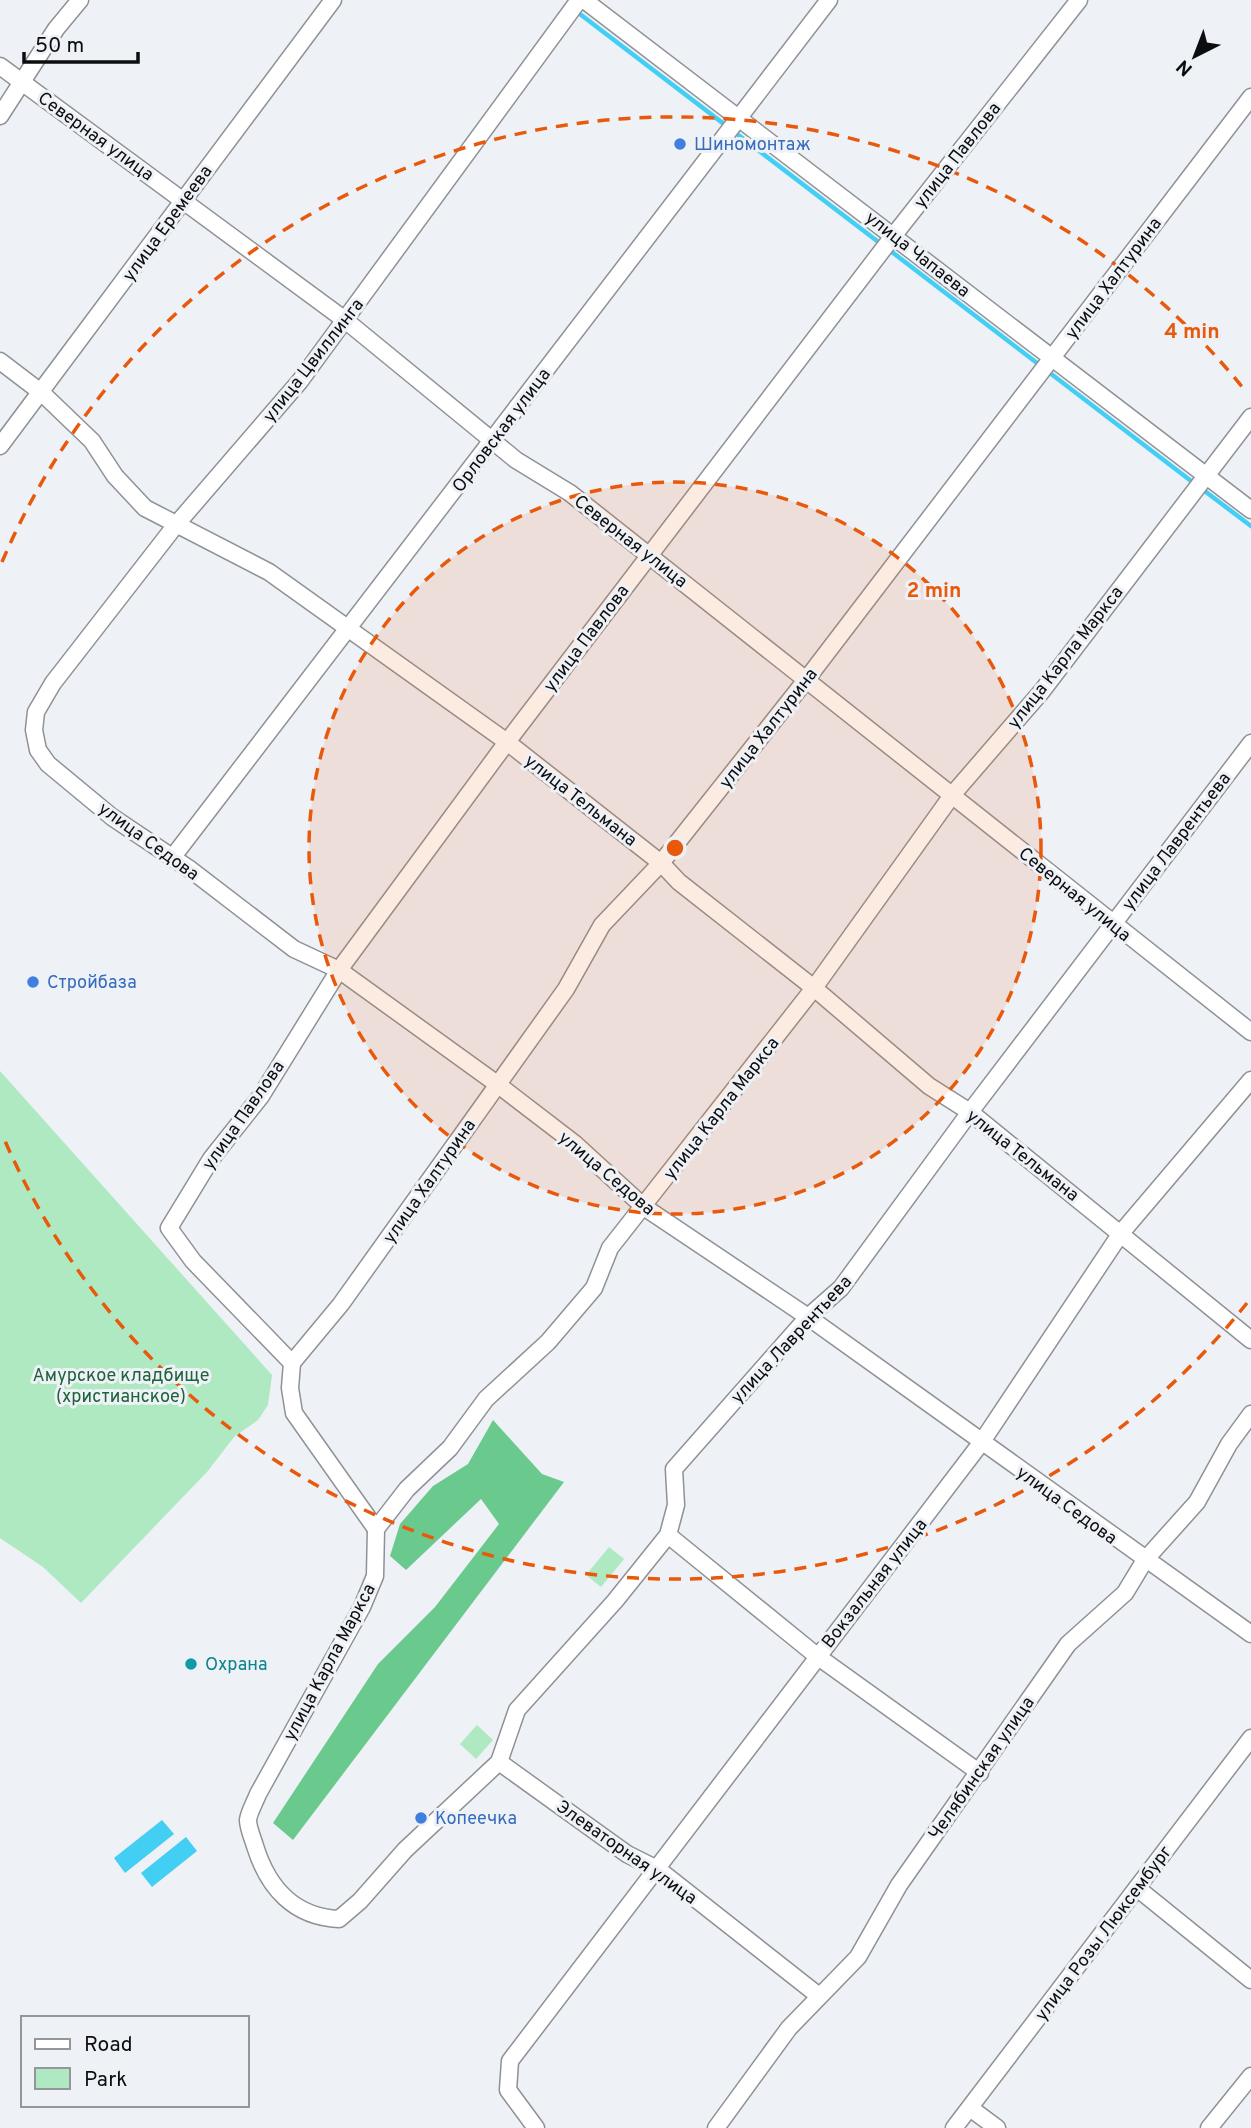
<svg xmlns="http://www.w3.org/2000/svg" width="1251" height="2128" font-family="Overpass,sans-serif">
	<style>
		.green { fill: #afe9c1 }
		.forest { fill: #6aca8e }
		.water { fill: #43cef3 }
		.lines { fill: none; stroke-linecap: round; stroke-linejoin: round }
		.stream { stroke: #43cef3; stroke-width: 4.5 }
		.minor-casing { stroke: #8f9195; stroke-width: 19 }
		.minor { stroke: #fff; stroke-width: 16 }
		.ring { fill: none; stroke: #e8590c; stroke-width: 3.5; stroke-dasharray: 12 9 }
		.shop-dot { fill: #3f7fe0; stroke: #eef1f6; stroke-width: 2.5 }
		.culture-dot { fill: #0f9aa8; stroke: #eef1f6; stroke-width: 2.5 }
		.labels { text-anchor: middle; stroke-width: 6; stroke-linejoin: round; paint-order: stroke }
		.street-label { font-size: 18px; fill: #0c0d0f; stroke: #eef1f6 }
		.shop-label { font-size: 18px; fill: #366cbe; stroke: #eef1f6; text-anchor: start }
		.park-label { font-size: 18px; fill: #1d623b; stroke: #eef1f6 }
		.culture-label { font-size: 18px; fill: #0d838f; stroke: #eef1f6; text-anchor: start }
		.centre { fill: #e8590c; stroke: #eef1f6; stroke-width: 3.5 }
		.ring-label { font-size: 21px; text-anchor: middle; font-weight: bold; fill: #e8590c; stroke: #eef1f6; stroke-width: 6; stroke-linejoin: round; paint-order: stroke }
	</style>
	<rect width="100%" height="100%" fill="#eef1f6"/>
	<g class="green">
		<path d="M0,1071L272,1375L268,1405L258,1420L234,1437L207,1472L81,1603L43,1567L0,1538Z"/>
		<path d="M609,1547L624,1559L601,1587L586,1575Z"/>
		<path d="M477,1725L493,1740L476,1759L460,1744Z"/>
	</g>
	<path class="forest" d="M493,1420L542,1474L564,1482L293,1840L273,1823L378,1664L435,1607L499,1524L481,1499L406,1570L390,1556L400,1524L433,1486L468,1464Z"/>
	<g class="water">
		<path d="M162,1820L174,1834L125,1873L114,1858Z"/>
		<path d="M186,1837L197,1851L152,1887L141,1873Z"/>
	</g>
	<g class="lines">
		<g class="stream">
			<path d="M576,11L881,244"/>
			<path d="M888,249L1195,484"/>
			<path d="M1202,489L1251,526"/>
		</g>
		<g class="minor-casing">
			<g id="minor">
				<path d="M579,0L300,381L175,526L53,683L36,712L34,730L38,750L48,764L112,817L191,870L294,949L339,970L497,1084L574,1143L644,1207L808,1317L1251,1634"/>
				<path d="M584,0L1251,510"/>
				<path d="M0,66L345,320L516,460L570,493L1251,1032"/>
				<path d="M0,116L56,29L80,0"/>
				<path d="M0,361L42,393L92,441L115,476L145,508L269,572L507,742L661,863L679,882L814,988L929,1086L970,1112L1251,1340"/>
				<path d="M1251,417L1042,691L953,794L814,988L610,1248L594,1288L548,1342L486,1399L450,1448L407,1489L376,1529L375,1576L362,1607L258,1794C255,1802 249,1812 248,1820C248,1828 253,1839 255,1846C268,1888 294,1917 339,1919L360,1901L405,1850L499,1762L517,1710L615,1601L668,1535L676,1505L674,1469L808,1317L841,1288L970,1112L1251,743"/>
				<path d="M0,446L333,0"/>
				<path d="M172,858L829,0"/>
				<path d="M292,1363L341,1304L566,989L602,925L661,863L806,680L1251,97"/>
				<path d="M376,1529L294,1413L290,1388L292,1363L193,1261L169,1228L211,1159L261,1096L339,970L507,742L894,235L1079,0"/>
				<path d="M668,1535L817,1656L980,1773"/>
				<path d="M499,1762L627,1854L659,1870L819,1996"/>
				<path d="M1137,1888L1251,1980"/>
				<path d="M970,2108L997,2128"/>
				<path d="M536,2128L508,2090L510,2061L981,1443L1121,1233L1251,1080"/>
				<path d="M716,2128L789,2028L858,1957L899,1885L1068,1644L1125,1593L1145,1560L1197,1502L1229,1444L1251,1414"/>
				<path d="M954,2128L1251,1738"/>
				<path d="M1209,2128L1251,2076"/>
			</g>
		</g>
		<use href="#minor" class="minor"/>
	</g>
	<circle cx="675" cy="848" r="366" fill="#e8590c" fill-opacity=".12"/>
	<g class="ring">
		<circle cx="675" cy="848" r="366"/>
		<path d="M1247 1303A731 731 0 0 1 2 1134M2 562A731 731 0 0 1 1247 393"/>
	</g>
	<g class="shop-dot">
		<circle cx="680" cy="144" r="7"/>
		<circle cx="33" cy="982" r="7"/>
		<circle cx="421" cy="1818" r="7"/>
	</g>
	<circle class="culture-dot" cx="191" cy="1664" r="7"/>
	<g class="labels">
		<g class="street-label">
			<text transform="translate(96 136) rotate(36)" y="6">Северная улица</text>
			<text transform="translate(957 155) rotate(-52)" y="6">улица Павлова</text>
			<text transform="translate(167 223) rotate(-54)" y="6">улица Еремеева</text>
			<text transform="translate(918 254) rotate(38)" y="6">улица Чапаева</text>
			<text transform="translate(1113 278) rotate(-53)" y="6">улица Халтурина</text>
			<text transform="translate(313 360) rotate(-52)" y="6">улица Цвиллинга</text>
			<text transform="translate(501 430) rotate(-53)" y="6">Орловская улица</text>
			<text transform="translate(631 541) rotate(38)" y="6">Северная улица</text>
			<text transform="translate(586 638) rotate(-53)" y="6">улица Павлова</text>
			<text transform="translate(1065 657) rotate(-52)" y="6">улица Карла Маркса</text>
			<text transform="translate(768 728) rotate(-52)" y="6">улица Халтурина</text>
			<text transform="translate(581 800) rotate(38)" y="6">улица Тельмана</text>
			<text transform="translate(149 841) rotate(36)" y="6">улица Седова</text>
			<text transform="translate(1176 841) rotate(-53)" y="6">улица Лаврентьева</text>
			<text transform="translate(1075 894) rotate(39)" y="6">Северная улица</text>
			<text transform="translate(721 1108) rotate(-52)" y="6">улица Карла Маркса</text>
			<text transform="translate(243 1115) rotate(-55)" y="6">улица Павлова</text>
			<text transform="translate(1023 1155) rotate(38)" y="6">улица Тельмана</text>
			<text transform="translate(607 1173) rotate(40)" y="6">улица Седова</text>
			<text transform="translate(429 1181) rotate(-55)" y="6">улица Халтурина</text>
			<text transform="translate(791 1339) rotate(-47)" y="6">улица Лаврентьева</text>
			<text transform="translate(1067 1505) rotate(36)" y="6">улица Седова</text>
			<text transform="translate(874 1583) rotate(-52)" y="6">Вокзальная улица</text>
			<text transform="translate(329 1662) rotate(-62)" y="6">улица Карла Маркса</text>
			<text transform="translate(981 1768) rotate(-55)" y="6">Челябинская улица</text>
			<text transform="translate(627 1852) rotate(35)" y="6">Элеваторная улица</text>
			<text transform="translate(1103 1933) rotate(-53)" y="6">улица Розы Люксембург</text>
		</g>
		<g class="shop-label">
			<text x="694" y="150">Шиномонтаж</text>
			<text x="47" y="988">Стройбаза</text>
			<text x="435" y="1824">Копеечка</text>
		</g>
		<g class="park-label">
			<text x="121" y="1381">Амурское кладбище<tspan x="121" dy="21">(христианское)</tspan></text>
		</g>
		<g class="culture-label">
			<text x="205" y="1670">Охрана</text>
		</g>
	</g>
	<circle cx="675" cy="848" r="10" class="centre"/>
	<g class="ring-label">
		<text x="1192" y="338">4 min</text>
		<text x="934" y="597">2 min</text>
	</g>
	<rect x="21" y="2016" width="228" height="91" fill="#eef1f6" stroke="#94969a" stroke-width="2"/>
	<rect x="35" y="2039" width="35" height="10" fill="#ffffff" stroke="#94969a" stroke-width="2"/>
	<text x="84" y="2051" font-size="21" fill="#0c0d0f">Road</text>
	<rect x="35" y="2068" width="35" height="21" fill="#afe9c1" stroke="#94969a" stroke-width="2"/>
	<text x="84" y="2086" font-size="21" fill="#0c0d0f">Park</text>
	<g transform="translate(1195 56) rotate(222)" stroke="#eef1f6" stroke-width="5" paint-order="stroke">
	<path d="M0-5L12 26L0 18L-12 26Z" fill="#0c0d0f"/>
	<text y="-10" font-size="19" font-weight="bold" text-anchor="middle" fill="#0c0d0f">N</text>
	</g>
	<path d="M24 52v10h114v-10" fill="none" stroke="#0c0d0f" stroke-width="3.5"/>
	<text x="35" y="52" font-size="21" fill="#0c0d0f" stroke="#eef1f6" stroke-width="5" paint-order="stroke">50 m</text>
</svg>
